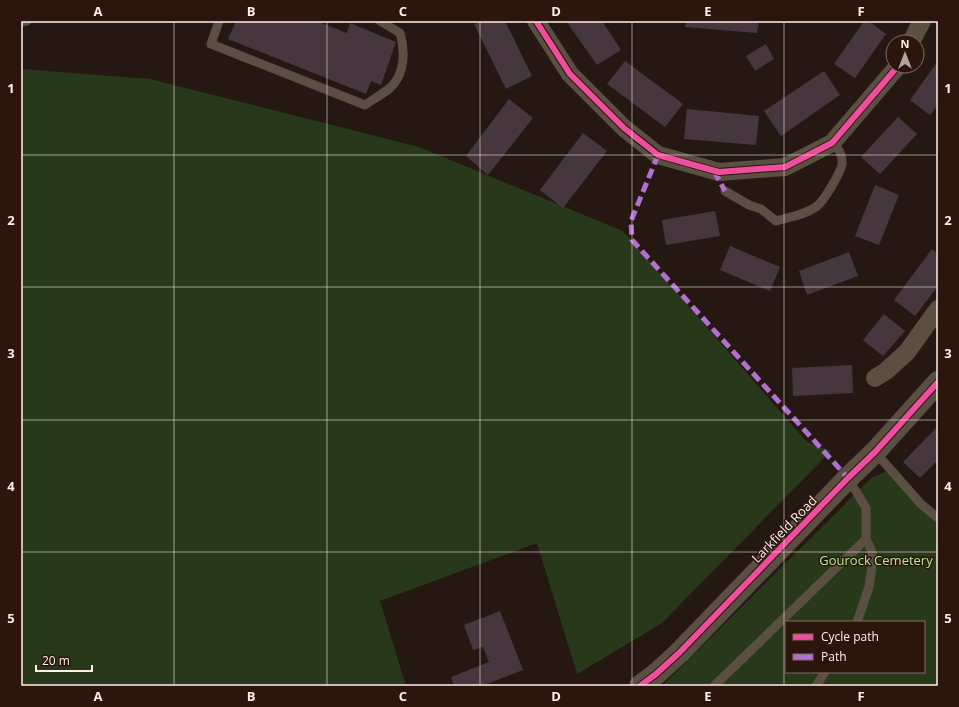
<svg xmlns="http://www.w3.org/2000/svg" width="959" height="707" font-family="'Open Sans',sans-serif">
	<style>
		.green { fill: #28391b; fill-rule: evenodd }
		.building { fill: #45373d }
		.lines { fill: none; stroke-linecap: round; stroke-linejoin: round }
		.service { stroke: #5b4e43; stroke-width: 9 }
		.minor { stroke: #5b4e43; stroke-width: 18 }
		.tertiary { stroke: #5b4e43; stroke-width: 22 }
		.quiet { stroke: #b36fd0; stroke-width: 5; stroke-dasharray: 10 5; stroke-linecap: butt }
		.cycleway-casing { stroke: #2c150c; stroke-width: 8 }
		.cycleway { stroke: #ef4d9e; stroke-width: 6 }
		.grid { fill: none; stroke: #fef0eb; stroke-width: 1; stroke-opacity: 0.55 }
		.labels { text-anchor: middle; stroke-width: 3; stroke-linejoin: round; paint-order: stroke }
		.street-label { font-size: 13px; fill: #fef0eb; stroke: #2c150c }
		.park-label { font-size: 13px; fill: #b4eb94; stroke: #2c150c }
		.neatline { fill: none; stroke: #fef0eb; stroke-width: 1.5 }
		.grid-label { font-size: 13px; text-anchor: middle; font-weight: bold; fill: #fef0eb }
	</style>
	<rect width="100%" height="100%" fill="#251813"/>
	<g class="green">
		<path d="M21,69L150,79L419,147L623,231L807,442L831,451L662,623L577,674L537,543L380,601L406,686H21Z"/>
		<path d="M895,468L938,519V686H662L871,478ZM786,622H924V672H786Z"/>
	</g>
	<g class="building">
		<path d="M236,21H316L347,33L350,23L396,42L381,85L371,81L366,94L228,39Z"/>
		<path d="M481,21H505L532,76L506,89L474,24Z"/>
		<path d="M566,21H602L621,50L597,65Z"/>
		<path d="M686,21H759L757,33L685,27Z"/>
		<path d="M864,21H868L886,34L855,78L834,64Z"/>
		<path d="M766,44L774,59L755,71L746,56Z"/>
		<path d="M625,61L683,104L665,127L607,84Z"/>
		<path d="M938,61V105L930,115L910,100Z"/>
		<path d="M824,71L840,95L781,136L764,111Z"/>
		<path d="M509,99L533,118L488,175L466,156Z"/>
		<path d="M687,109L759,116L756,145L684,139Z"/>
		<path d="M898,117L917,134L880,174L861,157Z"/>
		<path d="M583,133L607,151L563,208L540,190Z"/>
		<path d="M875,185L899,195L879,245L855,236Z"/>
		<path d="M715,211L720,236L666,245L662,220Z"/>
		<path d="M730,246L780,267L770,291L720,270Z"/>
		<path d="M932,249L938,254V286L915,316L894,300Z"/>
		<path d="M849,252L858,276L807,295L799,271Z"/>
		<path d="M884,314L905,331L883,356L863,340Z"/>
		<path d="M852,365L853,393L793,396L792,368Z"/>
		<path d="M938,426V460L920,478L903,462Z"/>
		<path d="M500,611L523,670L482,686H454L451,677L489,662L483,647L473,650L464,625Z"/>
	</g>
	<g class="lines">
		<g class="service">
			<path d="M219,21L211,44L365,105C372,100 388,91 393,85C405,71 405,50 400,33L380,21"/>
			<path d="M21,22L27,21"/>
			<path d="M725,191L749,205L761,209L776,221C789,217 806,215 817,206C824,201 841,172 842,164C843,156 838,146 832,143"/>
			<path d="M875,452L921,504L938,518"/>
			<path d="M848,478L866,508V539L872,552V566L869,587L857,622"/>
			<path d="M714,686L866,539"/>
			<path d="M816,686L825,672"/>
		</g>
		<g class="minor">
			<path d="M536,21L570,74L624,128L658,155L719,172L785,167L832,143L898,66"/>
			<path d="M911,42L922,21"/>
			<path d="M875,378L886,371L907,352L938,309"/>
		</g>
		<path class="tertiary" d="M640,686L656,674L679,653L848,478L875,452L938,382"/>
		<g class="quiet">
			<path d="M658,155L631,221L632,240L848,478"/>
			<path d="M714,171L725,191"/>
		</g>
		<g class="cycleway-casing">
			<g id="cycleway">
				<path d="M536,21L570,74L624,128L658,155L719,172L785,167L832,143L898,66"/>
				<path d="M640,686L656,674L679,653L848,478L875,452L938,382"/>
			</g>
		</g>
		<use href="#cycleway" class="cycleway"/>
	</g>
	<path class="grid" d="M174,21V686M327,21V686M480,21V686M632,21V686M784,21V686M21,155H938M21,287H938M21,420H938M21,552H938"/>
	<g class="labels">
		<g class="street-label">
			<text transform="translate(784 529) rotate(-46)" y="5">Larkfield Road</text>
		</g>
		<g class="park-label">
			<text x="876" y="565">Gourock Cemetery</text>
		</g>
	</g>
	<rect width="959" height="707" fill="none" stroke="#2c150c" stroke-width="44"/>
	<rect x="785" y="621" width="140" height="52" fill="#2c150c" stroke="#806d65"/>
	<rect x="793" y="634" width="20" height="6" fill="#ef4d9e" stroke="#806d65"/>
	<text x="821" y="641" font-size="12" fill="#fef0eb">Cycle path</text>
	<rect x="793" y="654" width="20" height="6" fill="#b36fd0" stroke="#806d65"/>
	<text x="821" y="661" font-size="12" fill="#fef0eb">Path</text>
	<g transform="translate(905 54)"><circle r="19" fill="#2c150c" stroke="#806d65"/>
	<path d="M0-3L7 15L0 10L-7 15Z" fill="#b2a49f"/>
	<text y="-6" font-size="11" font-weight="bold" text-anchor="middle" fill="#fef0eb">N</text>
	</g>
	<path d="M36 665v6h56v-6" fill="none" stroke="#fef0eb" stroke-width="2"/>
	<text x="42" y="665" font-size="12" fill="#fef0eb" stroke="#2c150c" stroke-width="3" paint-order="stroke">20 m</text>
	<rect x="22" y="22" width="915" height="663" class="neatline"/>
	<g class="grid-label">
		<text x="98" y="16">A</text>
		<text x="251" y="16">B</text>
		<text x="403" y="16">C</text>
		<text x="556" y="16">D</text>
		<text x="708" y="16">E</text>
		<text x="861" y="16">F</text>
		<text x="11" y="93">1</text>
		<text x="948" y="93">1</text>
		<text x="11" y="225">2</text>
		<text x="948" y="225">2</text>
		<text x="11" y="358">3</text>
		<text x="948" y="358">3</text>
		<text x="11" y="491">4</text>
		<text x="948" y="491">4</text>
		<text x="11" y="623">5</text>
		<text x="948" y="623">5</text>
		<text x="98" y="701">A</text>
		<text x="251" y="701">B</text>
		<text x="403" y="701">C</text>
		<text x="556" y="701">D</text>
		<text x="708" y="701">E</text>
		<text x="861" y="701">F</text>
	</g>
</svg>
